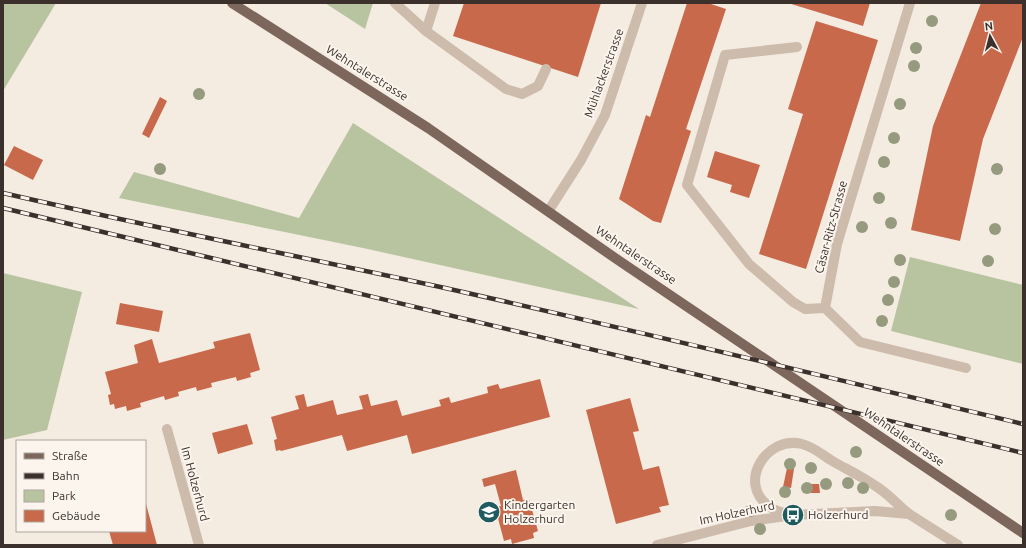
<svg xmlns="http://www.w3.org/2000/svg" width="1026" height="548" font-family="Ubuntu,sans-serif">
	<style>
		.green { fill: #b8c4a0 }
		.building { fill: #c8694b }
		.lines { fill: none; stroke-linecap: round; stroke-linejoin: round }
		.lane { stroke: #cdbbac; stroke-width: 10 }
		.street { stroke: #cdbbac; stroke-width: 10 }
		.primary { stroke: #7d675c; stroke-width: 10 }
		.rail-casing { stroke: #3b302b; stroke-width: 4.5 }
		.rail { stroke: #fbf5ee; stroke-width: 3; stroke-dasharray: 9; stroke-linecap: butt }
		.tree { fill: #969b7f }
		.labels { text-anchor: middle; stroke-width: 4; stroke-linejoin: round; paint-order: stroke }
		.street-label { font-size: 12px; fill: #3b302b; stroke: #fbf5ee }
		.poi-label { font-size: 12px; fill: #3b302b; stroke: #fbf5ee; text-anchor: start }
	</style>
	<rect width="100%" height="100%" fill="#f4ebe1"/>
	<g class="green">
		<path d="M3,3H56L3,91Z"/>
		<path d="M325,3H373L365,29Z"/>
		<path d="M353,123L639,309L363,248L119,198L134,172L299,218Z"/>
		<path d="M910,257L1023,285V364L891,331Z"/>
		<path d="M3,273L82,292L47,430L3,440Z"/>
	</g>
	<g class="building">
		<path d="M464,3H601L578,77L453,36Z"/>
		<path d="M687,3H708L726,9L686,129L691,131L661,223L653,221L619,199L646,115L650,117Z"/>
		<path d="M788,3H870L863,26Z"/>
		<path d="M981,3H1023V37L983,139L960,241L911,230L933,126Z"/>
		<path d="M816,21L878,40L806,269L759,254L803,114L788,109Z"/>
		<path d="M160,97L167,101L149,138L142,134Z"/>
		<path d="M14,146L43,160L33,180L4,165Z"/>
		<path d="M715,151L760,165L749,198L730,192L732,185L707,177Z"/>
		<path d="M120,303L163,311L159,332L116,324Z"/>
		<path d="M250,333L260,370L250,373L251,377L237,381L236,377L211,383L212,387L197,391L196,387L178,392L179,396L165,400L164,396L140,403L141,407L127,411L126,406L115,409L114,404L110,405L108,395L111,394L105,372L138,363L134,345L152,339L159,363L215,348L213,342Z"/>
		<path d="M540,379L550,417L412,454L407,435L347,451L342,435L281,451L280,450L276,451L274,440L277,439L271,417L299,409L295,396L304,394L307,407L333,400L337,415L363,409L359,396L368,394L371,406L397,400L402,416L441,406L439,400L449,397L451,403L488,393L487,387L498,384L500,389Z"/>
		<path d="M630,398L639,431L633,432L643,470L659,466L669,505L659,507L661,512L616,524L586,410Z"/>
		<path d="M247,424L253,444L218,454L212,433Z"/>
		<path d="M787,468L794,469L791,488L783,487Z"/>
		<path d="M516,470L523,500L529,499L538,531L533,533L534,538L512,544L511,539L504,541L495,507L501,506L495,484L484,487L482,479Z"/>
		<path d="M810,484H819L820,493H810Z"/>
		<path d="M145,500L157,545H113L109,531H145Z"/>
	</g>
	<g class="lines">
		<g class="lane">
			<path d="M395,3L426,31"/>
			<path d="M435,3L426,31L506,89L522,94L538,86L546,69"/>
			<path d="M797,47L725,55L687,185L749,264L793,302L805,309L825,308"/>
			<path d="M793,515C785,513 777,512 770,507C736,484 766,435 802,444C814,447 824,456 834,462C850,471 869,480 884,492C893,499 900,507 909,514"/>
		</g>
		<g class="street">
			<path d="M910,3L837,244L825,308L860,342L966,368"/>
			<path d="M549,210L581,160L605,115L642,3"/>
			<path d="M167,429L199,545"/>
			<path d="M657,545L751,521L793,515L875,511L909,514L958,545"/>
		</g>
		<path class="primary" d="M232,3L428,128L618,260L1023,533"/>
		<g class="rail-casing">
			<g id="rail">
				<path d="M3,193C150,227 298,256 445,288C638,331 831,378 1023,424"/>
				<path d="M3,208L1023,453"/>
			</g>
		</g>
		<use href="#rail" class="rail"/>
	</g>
	<g class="tree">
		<circle cx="932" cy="21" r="6"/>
		<circle cx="916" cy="48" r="6"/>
		<circle cx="914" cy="66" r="6"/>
		<circle cx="199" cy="94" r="6"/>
		<circle cx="900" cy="104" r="6"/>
		<circle cx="894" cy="138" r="6"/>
		<circle cx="884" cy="162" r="6"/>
		<circle cx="160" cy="169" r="6"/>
		<circle cx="997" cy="169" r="6"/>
		<circle cx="879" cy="198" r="6"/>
		<circle cx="891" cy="223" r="6"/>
		<circle cx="862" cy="227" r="6"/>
		<circle cx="995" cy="229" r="6"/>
		<circle cx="900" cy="260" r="6"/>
		<circle cx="988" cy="261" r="6"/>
		<circle cx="894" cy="282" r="6"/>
		<circle cx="888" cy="300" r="6"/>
		<circle cx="882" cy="321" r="6"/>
		<circle cx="856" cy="452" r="6"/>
		<circle cx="790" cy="464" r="6"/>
		<circle cx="811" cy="468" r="6"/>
		<circle cx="848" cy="483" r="6"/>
		<circle cx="826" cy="484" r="6"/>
		<circle cx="807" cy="488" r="6"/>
		<circle cx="863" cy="488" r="6"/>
		<circle cx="785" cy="492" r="6"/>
		<circle cx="750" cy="511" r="6"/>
		<circle cx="951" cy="515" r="6"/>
		<circle cx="760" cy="529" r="6"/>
	</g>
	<defs>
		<g id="school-disc" transform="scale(1.15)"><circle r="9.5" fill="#1f5a5e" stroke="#fbf5ee"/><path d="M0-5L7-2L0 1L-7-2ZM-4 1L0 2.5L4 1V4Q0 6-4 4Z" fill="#fff"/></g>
		<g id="bus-disc" transform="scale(1.15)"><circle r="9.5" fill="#1f5a5e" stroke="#fbf5ee"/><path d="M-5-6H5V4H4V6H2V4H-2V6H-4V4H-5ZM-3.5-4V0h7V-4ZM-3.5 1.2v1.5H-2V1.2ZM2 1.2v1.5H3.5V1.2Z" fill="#fff"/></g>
	</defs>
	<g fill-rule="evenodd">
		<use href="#school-disc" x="489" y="512"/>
		<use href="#bus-disc" x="793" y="515"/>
	</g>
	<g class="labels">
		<g class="street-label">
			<text transform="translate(367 73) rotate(32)" y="4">Wehntalerstrasse</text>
			<text transform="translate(604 73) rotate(-70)" y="4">Mühlackerstrasse</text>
			<text transform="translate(831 227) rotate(-75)" y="4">Cäsar-Ritz-Strasse</text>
			<text transform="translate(636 255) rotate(34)" y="4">Wehntalerstrasse</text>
			<text transform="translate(904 437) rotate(34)" y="4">Wehntalerstrasse</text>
			<text transform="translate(195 484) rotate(75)" y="4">Im Holzerhurd</text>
			<text transform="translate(737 513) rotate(-12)" y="4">Im Holzerhurd</text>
		</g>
		<g class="poi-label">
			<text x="504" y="509">Kindergarten<tspan x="504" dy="14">Holzerhurd</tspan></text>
			<text x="808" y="519">Holzerhurd</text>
		</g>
	</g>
	<rect width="1026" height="548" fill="none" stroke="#3b302b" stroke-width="8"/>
	<rect x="16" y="440" width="130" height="92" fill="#fbf5ee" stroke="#aea6a0"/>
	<rect x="24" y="453" width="20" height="6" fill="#7d675c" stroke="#aea6a0"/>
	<text x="52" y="460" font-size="12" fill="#3b302b">Straße</text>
	<rect x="24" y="473" width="20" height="6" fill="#3b302b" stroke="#aea6a0"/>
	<text x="52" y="480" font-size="12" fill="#3b302b">Bahn</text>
	<rect x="24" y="490" width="20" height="12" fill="#b8c4a0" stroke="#aea6a0"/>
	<text x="52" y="500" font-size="12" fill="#3b302b">Park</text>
	<rect x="24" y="510" width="20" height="12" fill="#c8694b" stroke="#aea6a0"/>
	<text x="52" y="520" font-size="12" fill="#3b302b">Gebäude</text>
	<g transform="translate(990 36) rotate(353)" stroke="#fbf5ee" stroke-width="3" paint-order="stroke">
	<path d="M0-3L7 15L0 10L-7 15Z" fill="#3b302b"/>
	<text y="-6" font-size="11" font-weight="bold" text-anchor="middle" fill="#3b302b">N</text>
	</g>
</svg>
